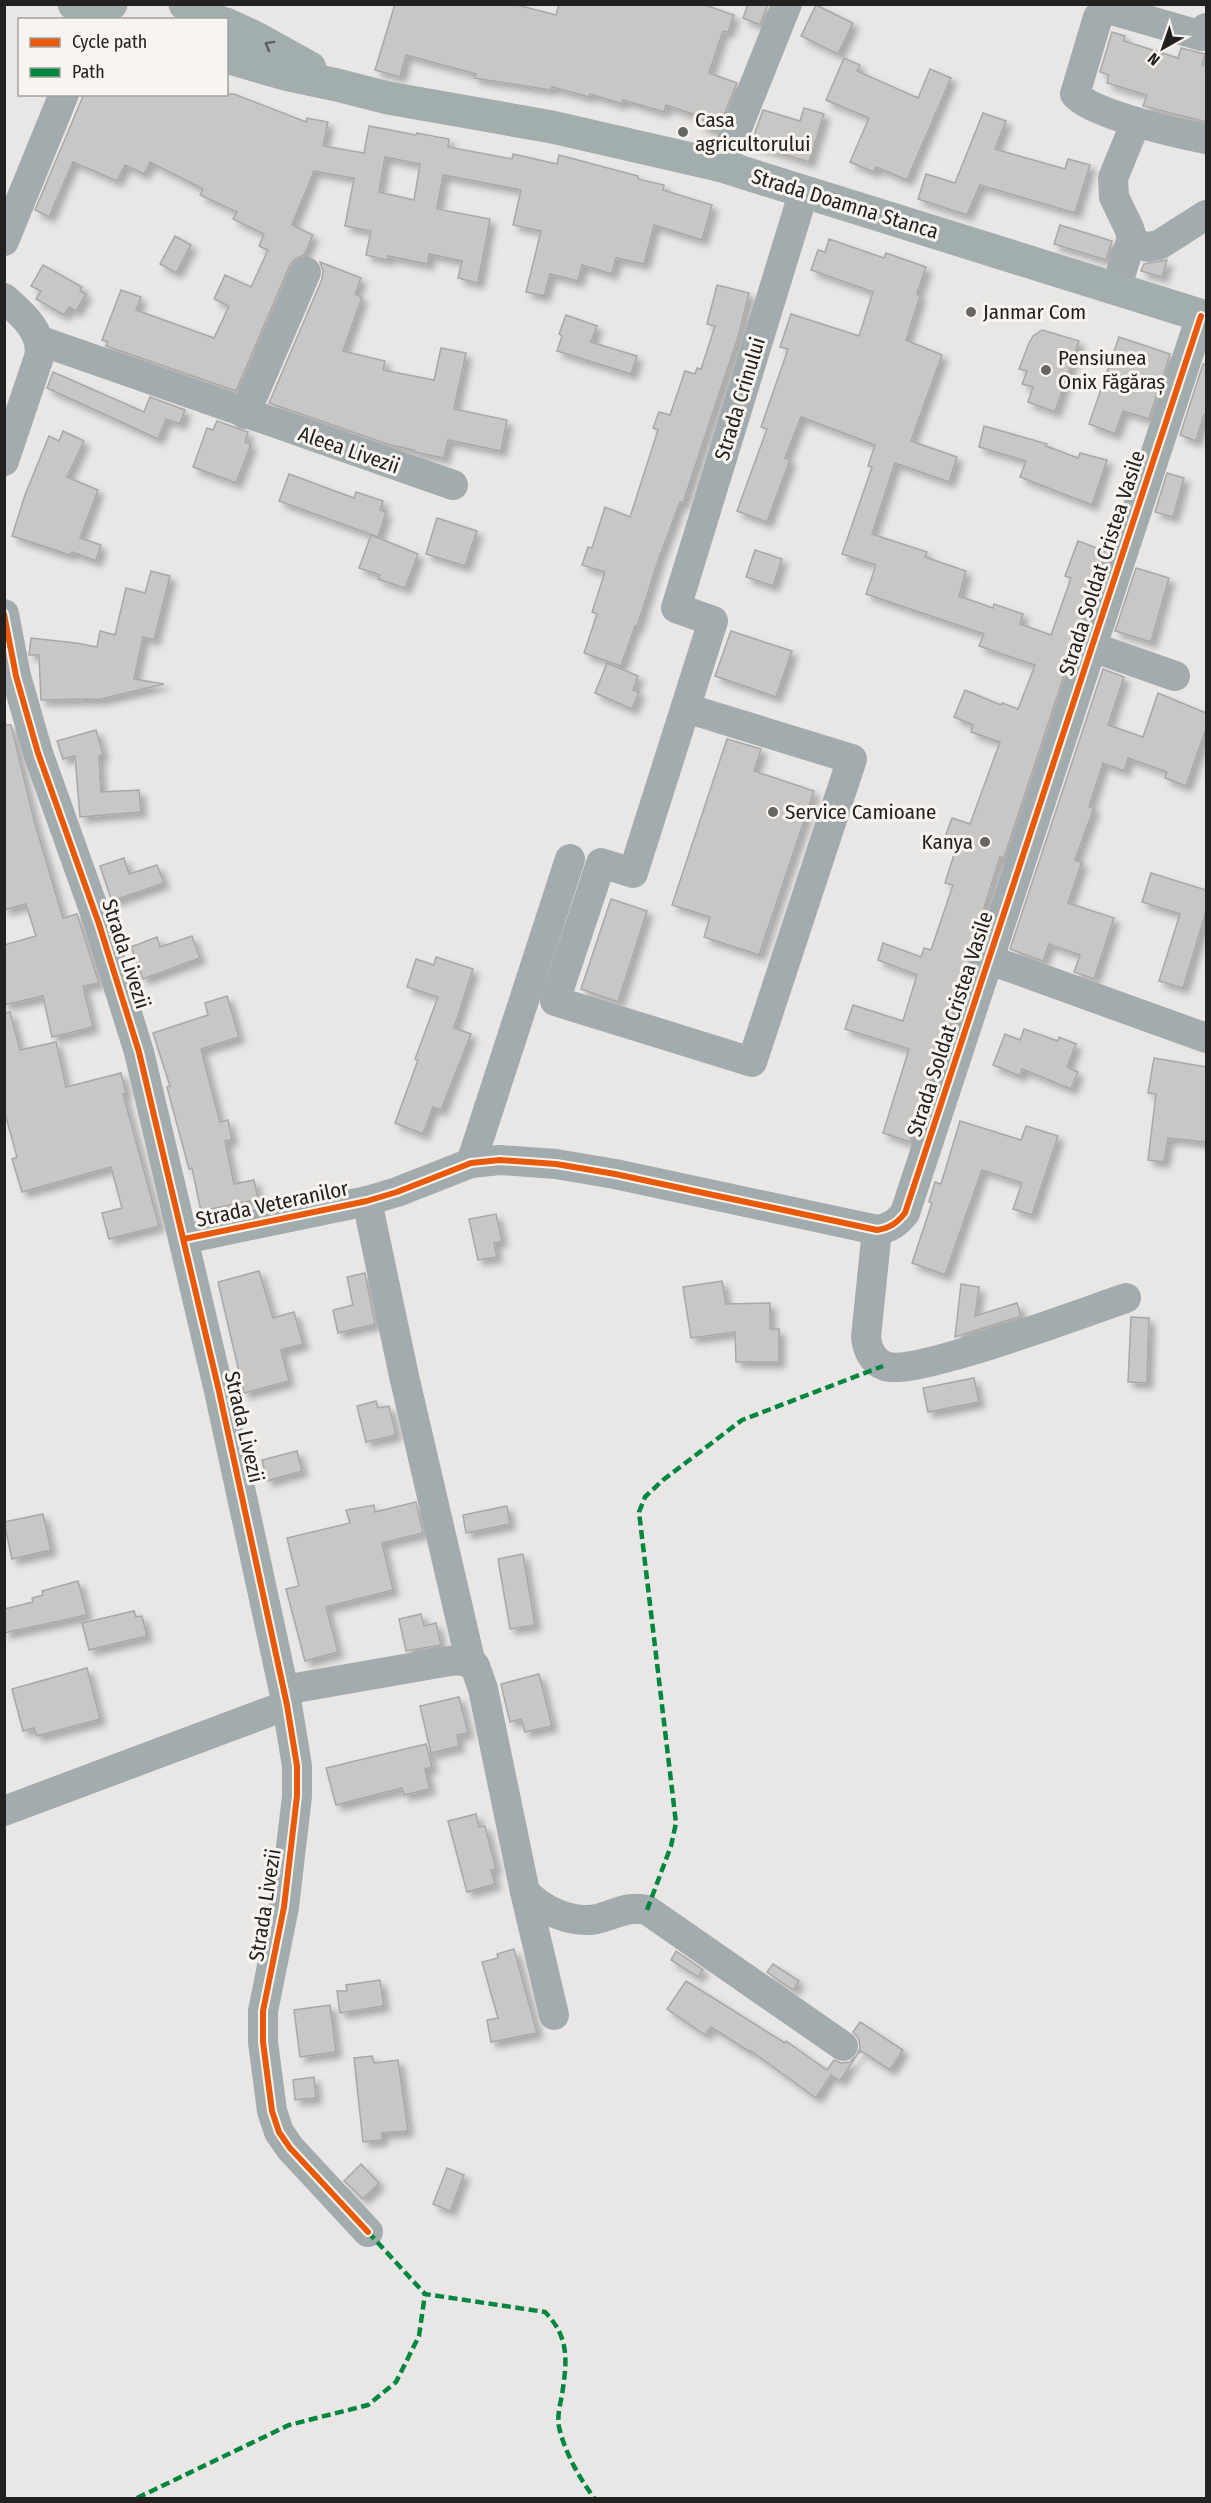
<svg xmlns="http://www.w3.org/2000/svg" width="1211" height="2503" font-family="'Fira Sans Condensed',sans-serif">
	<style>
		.building { fill: #c9c7c6; stroke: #a9a8a6; stroke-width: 1.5; fill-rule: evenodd; filter: url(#shadow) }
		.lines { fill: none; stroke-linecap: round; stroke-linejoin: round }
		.minor { stroke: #a2acae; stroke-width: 30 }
		.major { stroke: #a2adae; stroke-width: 33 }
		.quiet { stroke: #00873e; stroke-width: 4.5; stroke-dasharray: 9 4.5; stroke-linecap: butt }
		.cycleway-casing { stroke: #f8f5f0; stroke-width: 10 }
		.cycleway { stroke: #e8590c; stroke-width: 6 }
		.oneway { stroke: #5c605f }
		.poi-dot { fill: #686664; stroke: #f8f5f0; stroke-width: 2 }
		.labels { text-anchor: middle; stroke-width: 6; stroke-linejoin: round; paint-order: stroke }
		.poi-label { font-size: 21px; fill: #22211f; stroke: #f8f5f0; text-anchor: start }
		.street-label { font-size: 21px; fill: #22211f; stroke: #f8f5f0 }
	</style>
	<defs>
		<filter id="shadow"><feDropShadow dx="5.5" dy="5.5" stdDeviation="3" flood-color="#0004"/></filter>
	</defs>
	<rect width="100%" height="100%" fill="#e9e7e5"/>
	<g class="building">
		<path d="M395,4H513L556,15L559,4H702L734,15L728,32L723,31L709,73L737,83L717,132L701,126L704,118L666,105L664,112L623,100L622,104L590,94L589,97L552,87L551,90L474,78L476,74L406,55L400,77L375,70Z"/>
		<path d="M748,4H768L760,25L743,18Z"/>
		<path d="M816,5L853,23L838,54L801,36Z"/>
		<path d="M1112,32L1125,36L1124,41L1178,58L1181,48L1205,54L1202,65L1206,66V122L1143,106L1147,95L1107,83L1109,75L1100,72Z"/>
		<path d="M844,58L860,65L857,71L918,98L930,69L951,78L907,180L876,167L874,172L850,162L869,118L826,100Z"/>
		<path d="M84,94H234L306,122L307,118L328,122L323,146L364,153L369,126L416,135L417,133L449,139L448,147L512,159L513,154L557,164L559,155L638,176V179L664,185L663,190L712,205L702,240L654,225L644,264L616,258L612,274L582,265L578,281L550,274L544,296L526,292L541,231L513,225L521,190L443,175L437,209L490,219L478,283L458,278L462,261L429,254L428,264L388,256L387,260L366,255L371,231L345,226L354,178L314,171L292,225L313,235L304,255L295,259L290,265L236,391L106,346L108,342L102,340L121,290L141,297L136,310L214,338L229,306L214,299L225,275L251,287L268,250L259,246L264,234L233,219L237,212L200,195L203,189L150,162L144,174L125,165L117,181L73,162L49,217L35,210ZM385,157L420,164L414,200L379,192Z"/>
		<path d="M804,108L824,114L809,162L751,144L763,110L800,121Z"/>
		<path d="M983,113L1006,121L995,149L1065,169L1068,159L1090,165L1075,213L980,185L967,215L918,199L926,174L955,183Z"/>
		<path d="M1060,225L1112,241L1106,260L1054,244Z"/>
		<path d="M175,236L191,245L176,273L160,264Z"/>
		<path d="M829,239L884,258L886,253L926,267L917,294L920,296L906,340L942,355L911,441L957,457L949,482L895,463L872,534L927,552L925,557L966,571L959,596L993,608L994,604L1023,614L1020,624L1051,635L1071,578L1065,576L1078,541L1105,551L1004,858L1000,857L984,908L987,909L910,1142L883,1133L909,1049L845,1029L853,1005L903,1021L917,975L878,960L883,943L921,957L924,948L931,950L953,885L945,883L958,842L945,837L952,818L970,824L1000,742L971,732L973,725L954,717L965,690L1001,705L1002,703L1018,709L1035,665L979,646L984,634L866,594L876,565L842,554L872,467L868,466L875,445L801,417L785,458L790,460L767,522L737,511L767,429L761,427L788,349L780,347L791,314L859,336L873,292L811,270L818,250L825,252Z"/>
		<path d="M1167,260L1162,277L1141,271L1144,264Z"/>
		<path d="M320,262L361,278L355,294L362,297L343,351L385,361L383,370L434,380L441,348L466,353L454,409L507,420L501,451L448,440L444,458L414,452V450L390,445L269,403L322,279L323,271Z"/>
		<path d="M43,265L82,287L80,291L86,294L76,311L69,307L64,315L36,299L41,291L31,286Z"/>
		<path d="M717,285L749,293L739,334L683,503L680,502L659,558L637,627L635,626L621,666L584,653L597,614L592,612L605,572L582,565L588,547L592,548L605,507L630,517L658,430L653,428L659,412L670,415L685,371L695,374L697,368L701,369L715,326L707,324Z"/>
		<path d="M566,315L597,326L591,342L637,356L631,374L557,351L562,336L559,334Z"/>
		<path d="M1042,330L1079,341L1055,412L1028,402L1033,387L1022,384L1027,371L1019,369L1029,343L1033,336Z"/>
		<path d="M1119,337L1170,354L1149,419L1123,411L1115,434L1089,424Z"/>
		<path d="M1203,364L1206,365V416L1204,415L1196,441L1180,435Z"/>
		<path d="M53,372L144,412L150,397L185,410L180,424L166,419L158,439L47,388Z"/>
		<path d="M217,421L248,432L245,442L251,444L236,483L193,467L207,428L213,430Z"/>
		<path d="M984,426L1047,444L1046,446L1078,458L1080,453L1107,460L1092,505L1020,477L1026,461L979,447Z"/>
		<path d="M63,431L84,441L67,477L98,490L80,538L101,545L96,561L72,552L70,555L12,536L25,495L49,436L59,441Z"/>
		<path d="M1167,473L1184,478L1173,517L1155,512Z"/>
		<path d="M289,474L354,498L356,492L383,501L380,510L386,512L378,537L279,501Z"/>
		<path d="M437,518L477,531L465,566L426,554Z"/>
		<path d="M371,535L418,554L405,588L378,579L380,575L359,568Z"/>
		<path d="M755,550L782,559L773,586L746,577Z"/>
		<path d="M1136,568L1169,578L1151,642L1115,631Z"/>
		<path d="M151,571L170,576L154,640L143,637L134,679L164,684L101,699L41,700L39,655H29L31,638L76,643L97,647L100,631L115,635L126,588L145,593Z"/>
		<path d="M731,631L792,651L776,697L715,676Z"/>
		<path d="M607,663L638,676L633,690L639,692L632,709L595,693Z"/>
		<path d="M1103,669L1124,677L1108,725L1143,737L1158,693L1206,713V729L1186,786L1165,778L1167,772L1128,758L1124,771L1103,763L1089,807L1094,808L1075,860L1082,862L1068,903L1114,918L1094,979L1074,972L1080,955L1049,944L1043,961L1010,949Z"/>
		<path d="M4,725H11L34,820L63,918L77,914L99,983L83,986L93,1027L52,1037L43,996L4,1005V945L36,936L26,904L4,910Z"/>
		<path d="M96,730L103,754L99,756L101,792L139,790L141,812L80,817L75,756L63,759L57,741Z"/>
		<path d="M727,739L761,749L754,771L814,791L759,955L704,937L710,917L672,905Z"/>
		<path d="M124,858L129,874L157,865L164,883L112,901L100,866Z"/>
		<path d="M1151,873L1206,890V912L1183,988L1159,981L1180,914L1142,902Z"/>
		<path d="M611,899L647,911L618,1002L581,989Z"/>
		<path d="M192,936L200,958L143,979L131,947L157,937L160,947Z"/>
		<path d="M436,957L473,969L454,1028L471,1034L441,1110L433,1107L423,1134L395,1123L418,1060L415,1059L438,997L407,987L416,959L434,965Z"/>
		<path d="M227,996L239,1037L201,1049L220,1122L228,1120L232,1140L225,1141L234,1184L254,1180L258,1199L201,1211L192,1168L189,1169L167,1087L170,1086L153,1033L208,1015L205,1003Z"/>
		<path d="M10,1012L20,1050L56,1042L66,1087L121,1073L126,1093L123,1094L159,1226L109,1239L102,1213L122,1208L111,1167L22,1192L12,1159L17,1157L4,1110V1013Z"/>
		<path d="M1024,1029L1058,1041L1059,1037L1076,1044L1067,1067L1078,1072L1071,1089L1022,1069L1020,1076L993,1065L1005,1034L1020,1040Z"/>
		<path d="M1154,1058L1206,1067V1142L1168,1138L1164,1162L1148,1160L1156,1094L1148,1093Z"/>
		<path d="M960,1121L1021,1140L1026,1126L1058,1136L1032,1215L1013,1209L1022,1183L982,1170L945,1275L912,1263L932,1203L929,1202L935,1182L941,1184Z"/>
		<path d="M496,1214L502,1241L494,1243L497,1257L478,1260L469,1219Z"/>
		<path d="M259,1271L273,1318L294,1312L303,1344L281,1350L289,1381L244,1393L218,1282Z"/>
		<path d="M365,1273L375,1324L338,1333L333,1310L353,1305L347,1277Z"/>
		<path d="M722,1281L726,1304L770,1303V1329H779V1362H736L735,1332L691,1338L683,1287Z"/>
		<path d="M961,1284L979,1287L975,1316L1017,1303L1021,1316L955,1337Z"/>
		<path d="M1131,1317L1149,1318L1147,1383L1128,1382Z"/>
		<path d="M974,1378L979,1402L928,1412L923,1388Z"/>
		<path d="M376,1401L378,1408L389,1406L396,1435L366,1442L357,1406Z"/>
		<path d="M297,1451L302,1471L267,1481L262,1460Z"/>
		<path d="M416,1502L423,1533L382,1543L393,1590L326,1607L338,1652L305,1661L286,1589L299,1586L287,1538L350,1523L346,1510L374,1505L375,1512Z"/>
		<path d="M507,1506L510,1524L466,1533L463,1515Z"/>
		<path d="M43,1514L51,1550L12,1559L4,1522Z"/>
		<path d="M523,1554L535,1625L510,1629L498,1559Z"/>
		<path d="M78,1581L87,1615L4,1633V1609L33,1602L32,1598L43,1595L42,1591Z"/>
		<path d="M134,1611L136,1617L142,1616L147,1636L89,1650L82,1623Z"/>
		<path d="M421,1614L424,1626L436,1623L441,1645L406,1651L399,1619Z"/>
		<path d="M87,1668L100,1719L37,1736L34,1728L23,1731L12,1689Z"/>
		<path d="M539,1674L552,1726L525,1732L521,1719L510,1722L501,1684Z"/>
		<path d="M459,1697L468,1733L457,1735L459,1746L431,1753L420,1706Z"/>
		<path d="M426,1744L432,1767L425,1769L430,1789L404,1795L402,1788L336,1805L326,1768Z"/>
		<path d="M476,1814L479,1827L485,1826L496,1869L491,1870L495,1884L467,1892L448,1821Z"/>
		<path d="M514,1949L537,2033L491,2042L487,2020L498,2018L482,1962L498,1958L497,1954Z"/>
		<path d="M676,1951L703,1970L698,1977L671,1960Z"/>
		<path d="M773,1964L799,1981L793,1990L767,1972Z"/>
		<path d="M380,1980L384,2006L340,2013L337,1991H347L346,1985Z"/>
		<path d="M686,1981L785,2043L786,2041L827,2070L834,2060L841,2063L850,2062L857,2055L840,2081L831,2075L816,2098L751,2051L750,2052L711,2027L705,2035L667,2009Z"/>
		<path d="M330,2005L336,2052L300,2057L294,2010Z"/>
		<path d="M860,2022L903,2050L890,2070L861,2051L857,2055L860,2048L859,2039L853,2032Z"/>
		<path d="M372,2056L374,2063L398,2060L408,2131L382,2133V2140L363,2142L354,2058Z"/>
		<path d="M314,2077L316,2098L295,2100L293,2080Z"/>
		<path d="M361,2164L379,2183L363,2199L344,2181Z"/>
		<path d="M447,2168L464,2175L450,2211L433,2204Z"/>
	</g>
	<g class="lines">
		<g class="minor">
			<path d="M1206,28L1202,36L1112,10L1104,11L1098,17L1075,94C1090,114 1180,134 1206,139"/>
			<path d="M722,166L787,4"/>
			<path d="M4,241L64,94"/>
			<path d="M1131,243L1148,247L1159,245L1206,215"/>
			<path d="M1116,289L1132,238L1129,228L1114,197L1113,178L1136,122"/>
			<path d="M4,298C22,314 44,332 39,357L4,461"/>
			<path d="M41,341L453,485"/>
			<path d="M245,414L306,272"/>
			<path d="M4,614L16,676L38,753L99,924L139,1052L219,1391L287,1705L297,1766V1796L284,1907L263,2011V2042L272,2111L279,2132L290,2148L368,2232"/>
			<path d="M1092,647L1175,676"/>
			<path d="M686,708L852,759L752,1062L555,1001L601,863L633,873L713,621L676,608L804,191"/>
			<path d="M990,960L1206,1038"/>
			<path d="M471,1163L570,859"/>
			<path d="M367,1201L404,1376L471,1664"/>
			<path d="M877,1230L866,1337C867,1349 873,1362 885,1366C914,1377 1087,1311 1126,1298"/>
			<path d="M184,1239L367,1201L397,1192L471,1163L500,1160L556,1164L615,1174L877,1230C890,1228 897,1223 905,1213L1201,316"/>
			<path d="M284,1690L450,1661L461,1660L475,1666L483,1689L525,1892L554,2015"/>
			<path d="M4,1811L287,1705"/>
			<path d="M525,1892C542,1910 571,1924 597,1919C614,1915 629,1905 647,1910L843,2046"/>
		</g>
		<g class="major">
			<path d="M74,4C86,11 99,11 111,4"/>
			<path d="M185,4L216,20"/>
			<path d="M226,24L256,38L310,68"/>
			<path d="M226,57L285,74L337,85L388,98L552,127L722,166L1206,317"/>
		</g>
		<g class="quiet">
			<path d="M647,1910L671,1846L676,1823L639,1512L645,1497L663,1480L742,1420L883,1366"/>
			<path d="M368,2232L425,2294L545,2312C570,2338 567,2361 562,2395C560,2405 557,2416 559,2427C565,2453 579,2477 594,2498"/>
			<path d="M137,2498L289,2425L368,2405L396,2382L419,2336L425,2294"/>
		</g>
		<g class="cycleway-casing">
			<g id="cycleway">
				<path d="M4,614L16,676L38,753L99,924L139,1052L219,1391L287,1705L297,1766V1796L284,1907L263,2011V2042L272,2111L279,2132L290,2148L368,2232"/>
				<path d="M184,1239L367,1201L397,1192L471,1163L500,1160L556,1164L615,1174L877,1230C890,1228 897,1223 905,1213L1201,316"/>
			</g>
		</g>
		<use href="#cycleway" class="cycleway"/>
	</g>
	<defs><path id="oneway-chevron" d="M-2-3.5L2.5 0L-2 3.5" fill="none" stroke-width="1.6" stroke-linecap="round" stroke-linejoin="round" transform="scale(1.5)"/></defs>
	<use class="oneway" href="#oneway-chevron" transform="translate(269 45) rotate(-151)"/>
	<g class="poi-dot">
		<circle cx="683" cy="132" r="6"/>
		<circle cx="971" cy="312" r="6"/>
		<circle cx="1046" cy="370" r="6"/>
		<circle cx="773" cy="812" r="6"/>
		<circle cx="985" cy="842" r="6"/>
	</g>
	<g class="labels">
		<g class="poi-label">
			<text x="695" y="127">Casa<tspan x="695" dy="24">agricultorului</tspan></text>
			<text x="983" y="319">Janmar Com</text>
			<text x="1058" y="365">Pensiunea<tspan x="1058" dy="24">Onix Făgăraș</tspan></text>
			<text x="785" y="819">Service Camioane</text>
			<text x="973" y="849" text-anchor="end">Kanya</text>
		</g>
		<g class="street-label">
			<text transform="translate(845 204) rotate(17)" y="7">Strada Doamna Stanca</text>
			<text transform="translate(740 399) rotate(-73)" y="7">Strada Crinului</text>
			<text transform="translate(349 450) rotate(19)" y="7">Aleea Livezii</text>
			<text transform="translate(1102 563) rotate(-72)" y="7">Strada Soldat Cristea Vasile</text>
			<text transform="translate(126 954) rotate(72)" y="7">Strada Livezii</text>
			<text transform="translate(950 1024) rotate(-72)" y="7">Strada Soldat Cristea Vasile</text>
			<text transform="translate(272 1204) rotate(-12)" y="7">Strada Veteranilor</text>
			<text transform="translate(244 1427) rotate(77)" y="7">Strada Livezii</text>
			<text transform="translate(265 1905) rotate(-81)" y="7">Strada Livezii</text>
		</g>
	</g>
	<rect width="1211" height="2503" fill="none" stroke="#22211f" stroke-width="12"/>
	<rect x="18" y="18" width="210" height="78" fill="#f8f5f0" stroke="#a2a09c" stroke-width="1.5"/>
	<rect x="30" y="38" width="30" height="9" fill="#e8590c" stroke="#a2a09c" stroke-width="1.5"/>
	<text x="72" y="48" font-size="18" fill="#22211f">Cycle path</text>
	<rect x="30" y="68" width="30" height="9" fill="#00873e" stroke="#a2a09c" stroke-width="1.5"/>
	<text x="72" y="78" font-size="18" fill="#22211f">Path</text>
	<g transform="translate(1163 48) rotate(220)" stroke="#f8f5f0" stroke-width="4.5" paint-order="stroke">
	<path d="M0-4.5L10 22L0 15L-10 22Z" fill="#22211f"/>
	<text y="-9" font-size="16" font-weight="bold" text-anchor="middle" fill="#22211f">N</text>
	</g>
</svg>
